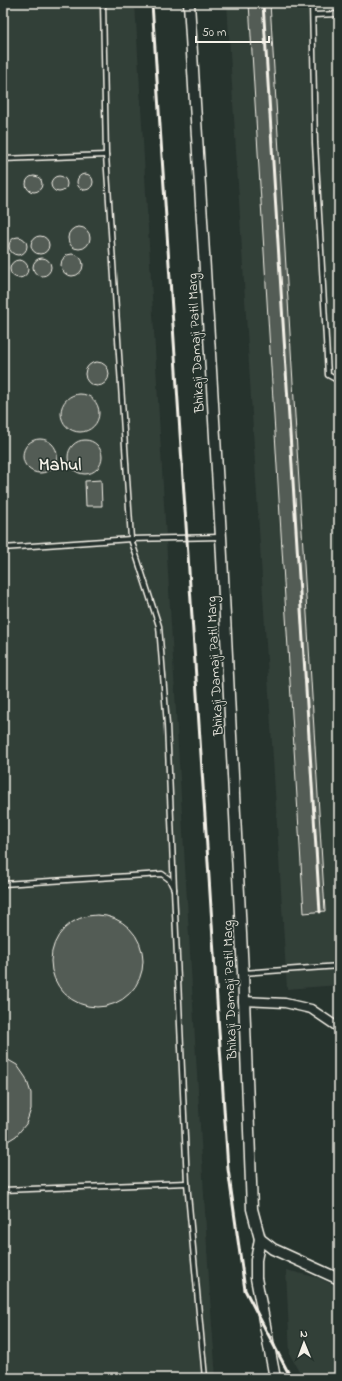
<svg xmlns="http://www.w3.org/2000/svg" width="342" height="1381" font-family="'Indie Flower',sans-serif">
	<style>
		.built { fill: #333f39 }
		.building { fill: #525c55; stroke: #f4f1e8 }
		.lines { fill: none; stroke-linecap: round; stroke-linejoin: round }
		.service-casing { stroke: #f4f1e8; stroke-width: 7 }
		.minor-casing { stroke: #f4f1e8; stroke-width: 11 }
		.tertiary-casing { stroke: #f4f1e8; stroke-width: 13 }
		.service { stroke: #26332d; stroke-width: 4 }
		.minor { stroke: #26332d; stroke-width: 8 }
		.tertiary { stroke: #26332d; stroke-width: 10 }
		.rail { stroke: #f4f1e8; stroke-width: 3 }
		.labels { text-anchor: middle; stroke-width: 3; stroke-linejoin: round; paint-order: stroke }
		.street-label { font-size: 14px; fill: #f4f1e8; stroke: #26332d }
		.district-label { font-size: 18px; font-weight: bold; fill: #f4f1e8; stroke: #26332d }
	</style>
	<rect width="100%" height="100%" fill="#26332d"/>
	<filter id="ink" filterUnits="userSpaceOnUse"><feTurbulence type="fractalNoise" baseFrequency=".025" numOctaves="2"/><feDisplacementMap in="SourceGraphic" scale="8" xChannelSelector="R" yChannelSelector="G"/><feConvolveMatrix kernelMatrix="1 2 1 2 8 2 1 2 1" color-interpolation-filters="sRGB"/></filter>
	<g filter="url(#ink)">
		<g class="built">
			<path d="M3,3H135L210,1298L216,1378H3Z"/>
			<path d="M227,3H339V985L287,989Z"/>
			<path d="M286,1270L319,1278L339,1288V1378H303L290,1355Z"/>
		</g>
		<g class="building">
			<path d="M249,3H270L325,911L304,913Z"/>
			<circle cx="85" cy="182" r="8"/>
			<circle cx="34" cy="184" r="8"/>
			<circle cx="59" cy="184" r="8"/>
			<circle cx="79" cy="238" r="11"/>
			<circle cx="40" cy="245" r="9"/>
			<circle cx="18" cy="246" r="9"/>
			<circle cx="72" cy="265" r="11"/>
			<circle cx="42" cy="267" r="9"/>
			<circle cx="19" cy="269" r="9"/>
			<circle cx="97" cy="374" r="12"/>
			<circle cx="80" cy="413" r="19"/>
			<circle cx="40" cy="456" r="17"/>
			<circle cx="85" cy="457" r="17"/>
			<path d="M101,480L102,506H86L85,481Z"/>
			<circle cx="97" cy="961" r="46"/>
			<path d="M3,1057L17,1065L26,1078L31,1093V1109L26,1124L16,1136L3,1144Z"/>
		</g>
		<g class="lines">
			<g class="service-casing">
				<g id="service">
					<path d="M103,3L106,155L131,539L159,626L167,725L174,889"/>
					<path d="M312,3L315,143L328,375L339,381"/>
					<path d="M313,15L339,14"/>
					<path d="M3,159L106,155"/>
					<path d="M3,548L131,539L220,537"/>
					<path d="M3,884L162,874L169,879L174,889L187,1183L205,1378"/>
					<path d="M243,973L339,966"/>
					<path d="M3,1190L187,1183"/>
				</g>
			</g>
			<g class="minor-casing">
				<path id="minor" d="M243,1001L285,1003L311,1009L339,1028"/>
			</g>
			<g class="tertiary-casing">
				<g id="tertiary">
					<path d="M189,3L221,537L243,973L252,1209L260,1239L273,1249L339,1279"/>
					<path d="M260,1239L256,1260V1278L275,1378"/>
				</g>
			</g>
			<use href="#service" class="service"/>
			<use href="#minor" class="minor"/>
			<use href="#tertiary" class="tertiary"/>
			<g class="rail">
				<path d="M152,3L228,1169L245,1290L291,1378"/>
				<path d="M263,3L320,912"/>
			</g>
		</g>
	</g>
	<g class="labels">
		<g class="street-label">
			<text transform="translate(195 343) rotate(-93)" y="5">Bhikaji Damaji Patil Marg</text>
			<text transform="translate(214 666) rotate(-93)" y="5">Bhikaji Damaji Patil Marg</text>
			<text transform="translate(229 990) rotate(-92)" y="5">Bhikaji Damaji Patil Marg</text>
		</g>
		<g class="district-label">
			<text x="60" y="470">Mahul</text>
		</g>
	</g>
	<rect width="342" height="1381" fill="none" stroke="#26332d" stroke-width="16"/>
	<rect x="8" y="8" width="326" height="1365" fill="none" stroke="#f4f1e8" stroke-width="1.5" filter="url(#ink)"/>
	<g transform="translate(304 1343) rotate(359)" stroke="#26332d" stroke-width="3" paint-order="stroke">
	<path d="M0-3L7 15L0 10L-7 15Z" fill="#f4f1e8"/>
	<text y="-6" font-size="11" font-weight="bold" text-anchor="middle" fill="#f4f1e8">N</text>
	</g>
	<path d="M196 36v6h73v-6" fill="none" stroke="#f4f1e8" stroke-width="2"/>
	<text x="202" y="36" font-size="12" fill="#f4f1e8" stroke="#26332d" stroke-width="3" paint-order="stroke">50 m</text>
</svg>
